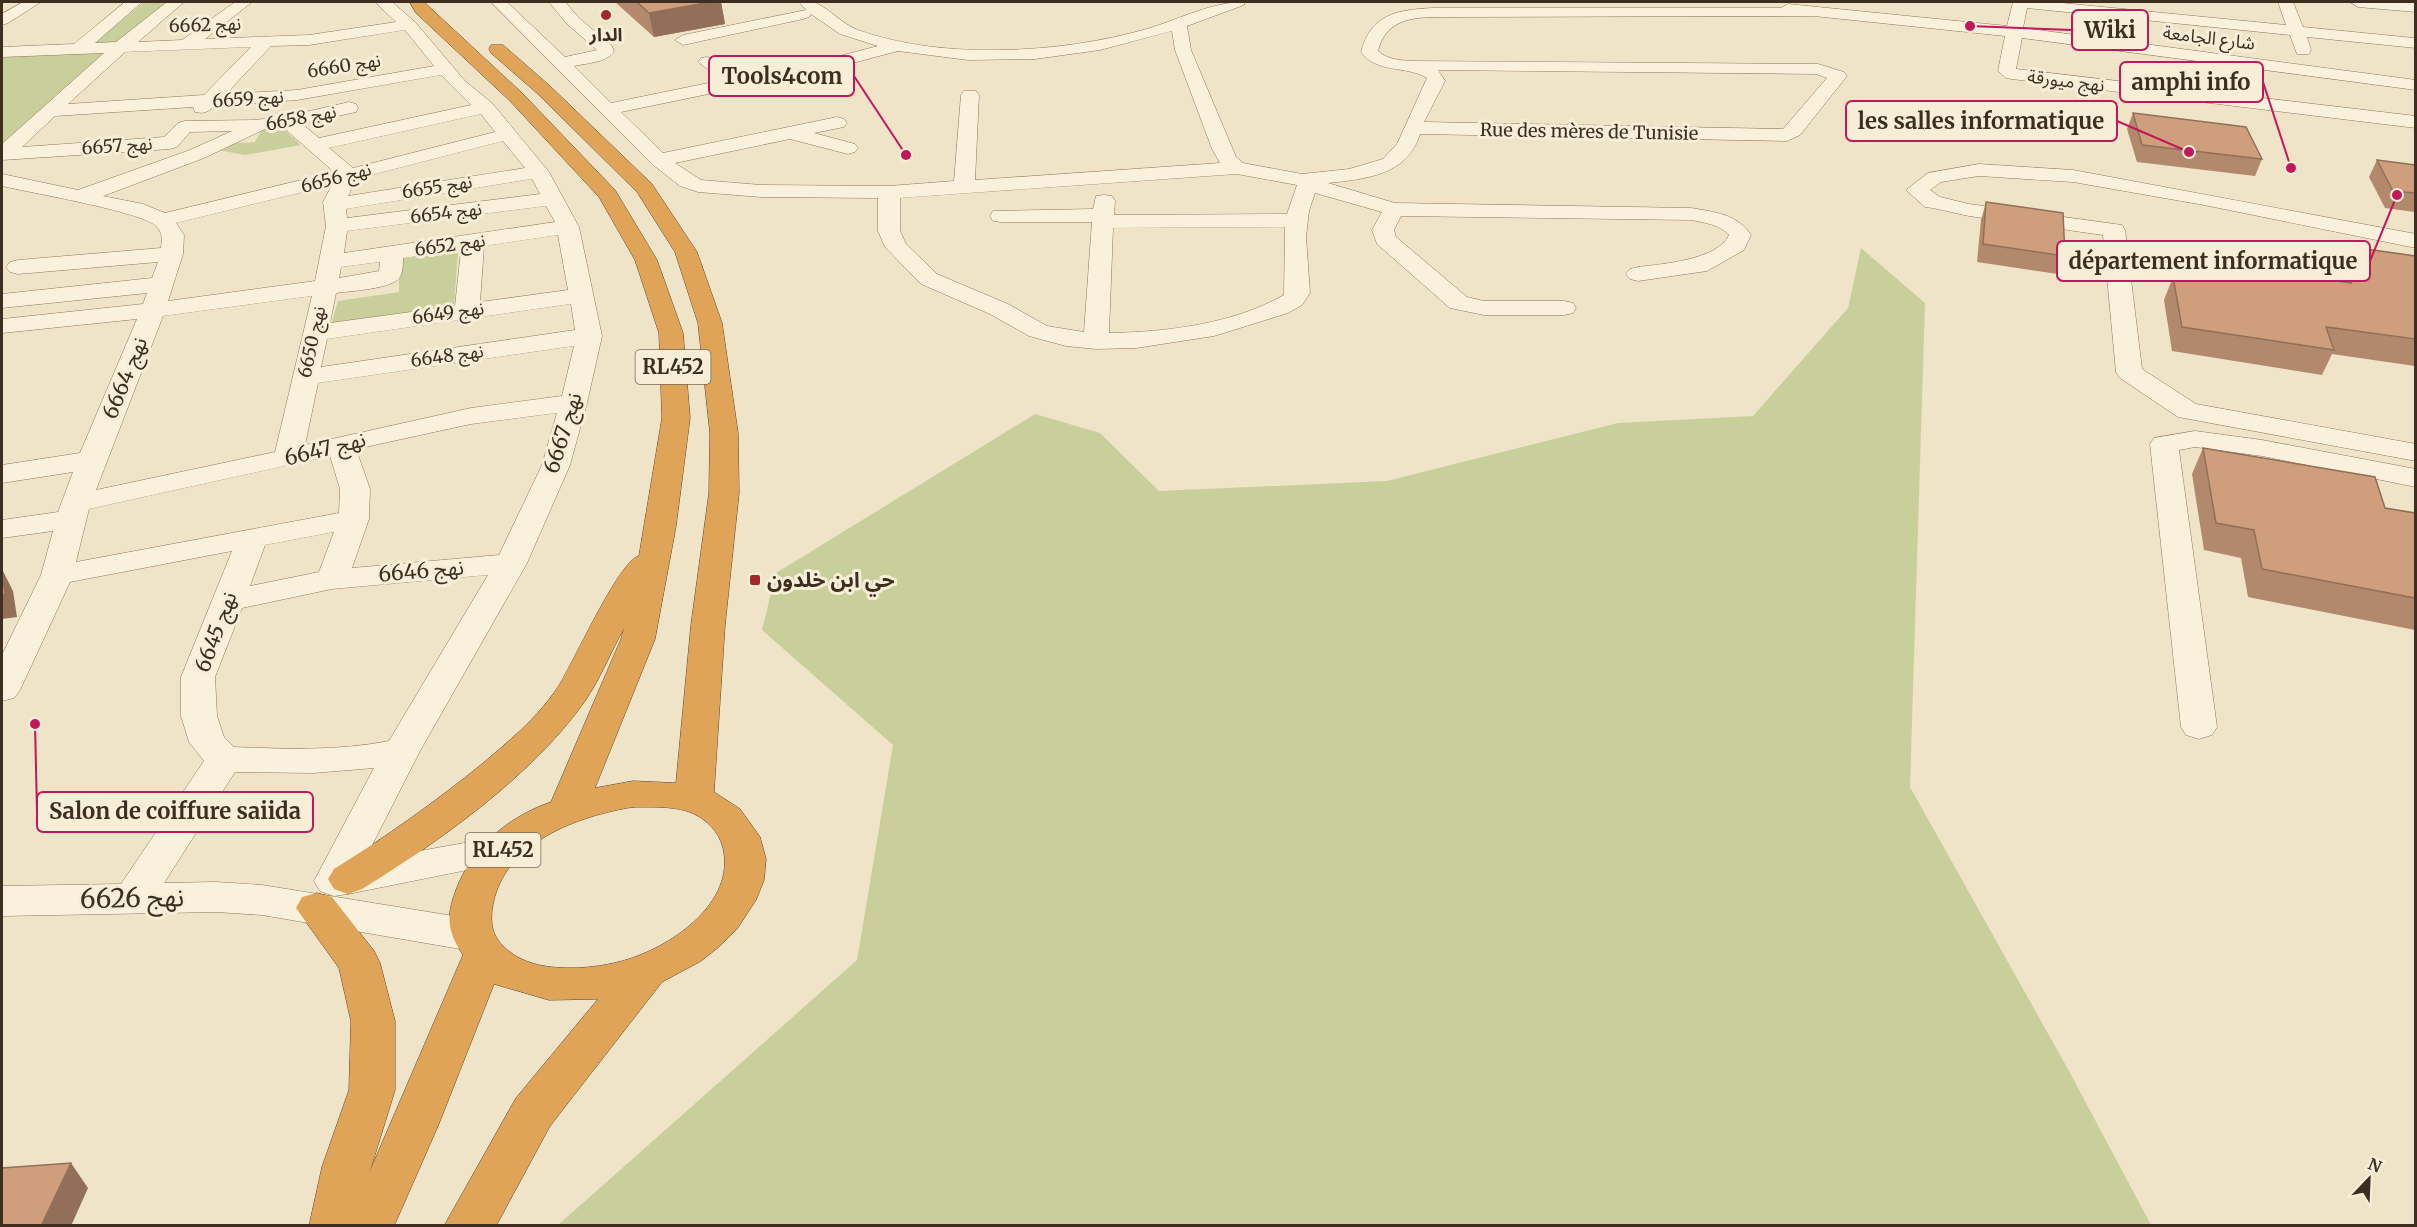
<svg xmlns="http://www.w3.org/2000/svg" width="2417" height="1227" font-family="Merriweather,'Noto Sans Arabic',serif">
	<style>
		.green { fill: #c9cf9b }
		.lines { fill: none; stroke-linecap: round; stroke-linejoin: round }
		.minor-casing { stroke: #8d765c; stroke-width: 1 }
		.highway-casing { stroke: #5b4430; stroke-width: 1 }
		.minor { fill: #faf1dc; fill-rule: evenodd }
		.highway { fill: #e0a458; fill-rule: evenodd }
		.wall { fill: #b2896c }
		.shaded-wall { fill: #916f58 }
		.building { fill: #cf9f7d; stroke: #916f58; stroke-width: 1.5 }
		.poi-dot { fill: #9e2a2b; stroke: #f7eed8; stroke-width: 2 }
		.labels { text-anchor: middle; stroke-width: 6; stroke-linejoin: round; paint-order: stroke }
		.far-street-label { font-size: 18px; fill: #3d2e20; stroke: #f7eed8 }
		.far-poi-label { font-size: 18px; font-weight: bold; fill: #3d2e20; stroke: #f7eed8 }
		.shield { fill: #f7eed8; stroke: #756857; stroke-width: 1.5 }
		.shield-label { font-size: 20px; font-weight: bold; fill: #3d2e20 }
		.street-label { font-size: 21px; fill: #3d2e20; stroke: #f7eed8 }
		.poi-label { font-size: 21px; font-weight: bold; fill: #3d2e20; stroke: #f7eed8; text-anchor: start }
		.near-street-label { font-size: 26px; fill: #3d2e20; stroke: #f7eed8 }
		.leader { fill: none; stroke: #c2185b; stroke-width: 2 }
		.callout-dot { fill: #c2185b; stroke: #f7eed8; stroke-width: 2 }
		.callout { fill: #f7eed8; stroke: #c2185b; stroke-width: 2 }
		.callout-label { font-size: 22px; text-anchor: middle; font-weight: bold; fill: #3d2e20 }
	</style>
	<rect width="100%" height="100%" fill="#f0e4c8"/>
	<g class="green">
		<path d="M144,2H171L121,44L90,46Z"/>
		<path d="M109,49L2,145V54Z"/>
		<path d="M280,126L301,145L245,155L218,150L236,143L255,142L263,127Z"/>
		<path d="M1861,248L1925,303L1910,787L2069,1071L2151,1225H558L857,960L893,745L762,630L776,573L1035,414L1100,433L1159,491L1387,481L1618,423L1753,416L1848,308Z"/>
		<path d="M458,251L454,307L331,325L338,301L399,292V259Z"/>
	</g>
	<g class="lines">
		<g class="minor-casing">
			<g id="minor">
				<path d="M23,2H41L8,23L2,25V14Z"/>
				<path d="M125,2H142L95,43L116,42L167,2H184L138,42L182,40L235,2H252L205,39L309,35L396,22L375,2H392L415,22L465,81L492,103L549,172L579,227L602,336L587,403L570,465L527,563L420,751L364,861L503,836L517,840L523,850L517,860L348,894L334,896L320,891L314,881L374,768L313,773L235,772L164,883L216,882L262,885L472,919L487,924L493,935L487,946L472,951L262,915L216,912L2,916V886L121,884L204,761L189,742L181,716V677L232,551L70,582L20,690L14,698L2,701V655L41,575L53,531L2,538V520L58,512L73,472L2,483V465L80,453L137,319L2,333V319L143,304L147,293L2,308V294L152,278L158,262L18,274L10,272L6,267L10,262L18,260L161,248C162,239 163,233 156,226C143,212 27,192 2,186V174L78,190L190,150L232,131L190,132L177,147L170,149L2,160V144L104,53L2,57V47L74,44ZM405,30L434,66L297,90L226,94L271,46L309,45ZM251,47L204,95L68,104L125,52ZM441,75L471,105L319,138L302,124L356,112L358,108L356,104L349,102L288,116L255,120L185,121L178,123L164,137L22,147L55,116L193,107L195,112C204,114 208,112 214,106L297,100ZM481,114L495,132L353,168L329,148ZM284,128L334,172L165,213L143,204L103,196L204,158L265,129ZM503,141L525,168L348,196L356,179ZM532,179L540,194L347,218L346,209ZM332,185L323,202L326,226L315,281L168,301L183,254L184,235L176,223ZM546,206L555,222L344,253L347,231ZM558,235L568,290L480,302L484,246ZM461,250L455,306L330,323L336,293C350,291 393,289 400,277C403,272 403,264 403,258ZM380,262L379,271L339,278L341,267ZM312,296L275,452L96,490L163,316ZM571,304L575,330L321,367L327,339ZM574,346L562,396L471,408L305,445L318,383ZM557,413L542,465L499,555L352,568L369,519L370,489L356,449L471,424ZM330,456L340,489L339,513L76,562L89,509ZM334,532L319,572L250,586L265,545ZM488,575L389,741C338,751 286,749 234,747L224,737L217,716L215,677L242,608L332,589Z"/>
				<path d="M491,2H507L565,57L597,50L567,24L549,2H565L579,18L612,46L614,52C605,63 587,63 574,66L611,103L723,80L698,62L701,58L707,57L742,76L828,59L878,46L840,34L811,14L809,17L803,19L683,45L675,40L683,35L806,10L799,2C804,2 812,0 816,3C831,10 842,24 858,30C903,46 954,51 1002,50C1052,49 1102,42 1150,28C1182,18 1212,2 1245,2L1244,5L1187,26L1191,50L1236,157L1243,163L1302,174L1349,169L1383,159L1397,144L1427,78C1406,65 1377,74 1361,52C1371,14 1397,10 1432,8H1781L1788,4L2007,26L2013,2H2052L2286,25L2278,2H2293L2303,27L2414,38L2416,48L2307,37L2311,50L2309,54H2297L2290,35L2027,8L2023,28L2416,80V90L2022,38L2016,69L2416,116V128L2012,79L2006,78L1998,71L2005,36L1814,16L1460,17C1427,18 1388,11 1378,51C1387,59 1398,60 1410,61L1818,64L1844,72L1847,76L1800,135L1787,141L1420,134C1408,175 1366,179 1328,183L1395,203L1691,208C1715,212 1737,214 1751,235L1744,250L1707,271L1638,281L1630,279L1626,274L1630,269L1638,267C1662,264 1718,260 1729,235C1719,224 1705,223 1691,220L1401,216L1394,230L1396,237L1467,297L1484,301H1564L1573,303L1576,308L1573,313L1564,315H1484L1450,308L1377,244L1372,230L1382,212L1315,193L1309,211L1306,237L1310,293L1302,305L1288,313L1214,336L1136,348L1096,349L1066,346L1029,336L990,314L921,284L885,247L878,231V198L761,197L698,192L680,186L652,164ZM1172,31L1175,50L1212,149L1220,163L975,180L979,95L976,91H964L961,95L954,181L889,186L761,185L701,180L675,163L790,139L848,154L855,152L858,148L855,144L814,133L844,127L847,123L844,119L837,117L663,153L621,112L830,69L898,51L968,60L1035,59L1100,50ZM1438,70L1816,74L1827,78L1783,129L1424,122L1445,81ZM1237,174L1297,185L1287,214L1114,215L1115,201L1112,196L1104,195L1096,196L1093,209L993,211L990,216L993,221L1001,222H1092L1084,332L1047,326L1008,304L937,274L906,244L900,231V198ZM1285,227L1284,295C1233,324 1167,332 1109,333L1113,228Z"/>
				<path d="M2350,2H2416V12L2358,7Z"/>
				<path d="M1979,164L2073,170L2416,234V248L2204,205L2073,182L1979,176L1941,182L1930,190L1940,197L1969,204L2122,225L2125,230L2142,369L2196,404L2416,444V461L2178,417L2120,378L2116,372L2103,235L1969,216L1933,208L1925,207L1906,190L1928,173Z"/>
				<path d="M2195,431L2262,440L2416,469V487L2262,456L2195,447L2179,450L2217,727L2212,735L2199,739L2186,735L2181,727L2150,444L2154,438Z"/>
			</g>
		</g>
		<g class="highway-casing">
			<path id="highway" d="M410,2H424L522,93L615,190L657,260L683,333L690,418L676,526L655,639L595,788L633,781L676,783L691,625L709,493L710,433L698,323L675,252L637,192L538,94L491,53L489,49L491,45H503L550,86L652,184L697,252L722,323L738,433L739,493L725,625L714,792L740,809L760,837L766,859L764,880L756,900L737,929L720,946L701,961L662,982L550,1126L496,1226H444L516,1098L598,999L549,1000L494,984L438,1126L394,1226H309L322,1167L349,1090L351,1021L339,968L296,908L302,897L317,893L332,897L374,951L380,963L395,1021V1090L370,1171L463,955C457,946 452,937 450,926C448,913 452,901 456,890C472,847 508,817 551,802L621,639L624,628C611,652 600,679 585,701C533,775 439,842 362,889L348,894L334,889L328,879L334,869C386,837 435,802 482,764C509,741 536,719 556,690C572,667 618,561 639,556L662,418L659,333L635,260L599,197L510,101L416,13ZM633,807C650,807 670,806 687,811C705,817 719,831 723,848C736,902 673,945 629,959C610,965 590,968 570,968C546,968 521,964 503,946C491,934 490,920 493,904C505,842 578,816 633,807Z"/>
		</g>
		<use href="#minor" class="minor"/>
		<use href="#highway" class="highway"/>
	</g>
	<g class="wall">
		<path d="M615,2H721L725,24L654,37Z"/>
		<path d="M2133,113L2262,159L2255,176L2137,162L2127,129Z"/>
		<path d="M2377,160L2415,165V212L2385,208L2369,177Z"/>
		<path d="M1986,202L2065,256L2058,274L1977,262L1981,220Z"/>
		<path d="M2324,243L2415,256V366L2332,354L2322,375L2172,351L2164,300L2173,277L2191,279L2198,261L2322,279L2314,266Z"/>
		<path d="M2203,448L2385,508L2415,513V630L2248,597L2241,558L2204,550L2192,474Z"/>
	</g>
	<g class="shaded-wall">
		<path d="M711,2H721L725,24L654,37L649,13Z"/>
		<path d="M2,569L13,591L17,617L2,619Z"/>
		<path d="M71,1163L88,1188L71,1226H41Z"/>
	</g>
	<g class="building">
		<path d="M637,2H711L649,13Z"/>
		<path d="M2133,113L2246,127L2262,159L2142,145Z"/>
		<path d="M2377,160L2415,165V193L2393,191Z"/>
		<path d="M1986,202L2063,213L2065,256L1983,244Z"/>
		<path d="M2324,243L2415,256V339L2326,327L2334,350L2182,327L2173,277L2202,281L2198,261L2351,283Z"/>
		<path d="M2203,448L2375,477L2385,508L2415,513V598L2262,569L2254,530L2216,523Z"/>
		<path d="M2,572L5,594L2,595Z"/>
		<path d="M71,1163L41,1226H2V1168Z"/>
	</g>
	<g class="poi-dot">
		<circle cx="606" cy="15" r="6"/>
		<rect x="749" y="574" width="12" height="12" rx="3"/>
	</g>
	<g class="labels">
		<g class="far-street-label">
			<text transform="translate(205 25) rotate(-2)" y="6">نهج 6662</text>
			<text transform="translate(2209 38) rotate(7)" y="6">شارع الجامعة</text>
			<text transform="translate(344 66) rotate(-9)" y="6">نهج 6660</text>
			<text transform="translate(2066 81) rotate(7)" y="6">نهج ميورقة</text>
			<text transform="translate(248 99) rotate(-4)" y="6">نهج 6659</text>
			<text transform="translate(301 118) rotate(-11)" y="6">نهج 6658</text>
			<text transform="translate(1589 132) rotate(1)" y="6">Rue des mères de Tunisie</text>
			<text transform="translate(117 146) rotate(-4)" y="6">نهج 6657</text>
			<text transform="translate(336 178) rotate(-15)" y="6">نهج 6656</text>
			<text transform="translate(437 187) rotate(-9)" y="6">نهج 6655</text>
			<text transform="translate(446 213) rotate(-7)" y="6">نهج 6654</text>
			<text transform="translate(450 245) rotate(-8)" y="6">نهج 6652</text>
			<text transform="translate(448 313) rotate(-8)" y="6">نهج 6649</text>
			<text transform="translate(312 342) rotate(-78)" y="6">نهج 6650</text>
			<text transform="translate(447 356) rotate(-8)" y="6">نهج 6648</text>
		</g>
		<g class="far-poi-label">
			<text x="606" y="41">الدار</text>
		</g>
		<g class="shield">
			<rect x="635.5" y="350" width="75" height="34" rx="4.5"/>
			<rect x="465.5" y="833" width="75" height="34" rx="4.5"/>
		</g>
		<g class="shield-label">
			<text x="673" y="374">RL452</text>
			<text x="503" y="857">RL452</text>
		</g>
		<g class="street-label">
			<text transform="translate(125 378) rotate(-68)" y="7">نهج 6664</text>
			<text transform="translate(563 433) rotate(-73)" y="7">نهج 6667</text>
			<text transform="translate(325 449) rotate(-14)" y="7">نهج 6647</text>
			<text transform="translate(421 571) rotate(-5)" y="7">نهج 6646</text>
			<text transform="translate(216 632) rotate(-70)" y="7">نهج 6645</text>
		</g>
		<g class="poi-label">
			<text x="767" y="587">حي ابن خلدون</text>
		</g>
		<g class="near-street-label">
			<text transform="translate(132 898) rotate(-1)" y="9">نهج 6626</text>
		</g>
	</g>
	<path class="leader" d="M1970 26L2072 30M906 155L854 76M2291 168L2263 82M2189 152L2117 121M2397 195L2370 261M35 724L37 812"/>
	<g class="callout-dot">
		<circle cx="1970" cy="26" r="6"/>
		<circle cx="906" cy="155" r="6"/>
		<circle cx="2291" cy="168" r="6"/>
		<circle cx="2189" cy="152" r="6"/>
		<circle cx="2397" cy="195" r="6"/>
		<circle cx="35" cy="724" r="6"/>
	</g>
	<g class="callout">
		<rect x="2072" y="10" width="76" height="40" rx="6"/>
		<rect x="709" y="56" width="145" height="40" rx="6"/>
		<rect x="2120" y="62" width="143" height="40" rx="6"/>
		<rect x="1846" y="101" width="271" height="40" rx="6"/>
		<rect x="2057" y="241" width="313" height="40" rx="6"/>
		<rect x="37" y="792" width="276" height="40" rx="6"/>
	</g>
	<g class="callout-label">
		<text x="2110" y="38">Wiki</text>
		<text x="782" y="84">Tools4com</text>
		<text x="2191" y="90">amphi info</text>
		<text x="1981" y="129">les salles informatique</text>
		<text x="2213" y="269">département informatique</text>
		<text x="175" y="819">Salon de coiffure saiida</text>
	</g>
	<rect width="2417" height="1227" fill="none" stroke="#3d2e20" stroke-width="6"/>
	<g transform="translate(2369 1179) rotate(23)" stroke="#f7eed8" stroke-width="4.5" paint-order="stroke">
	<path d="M0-4.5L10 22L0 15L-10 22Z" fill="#3d2e20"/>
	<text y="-9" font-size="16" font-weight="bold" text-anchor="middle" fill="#3d2e20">N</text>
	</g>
</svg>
